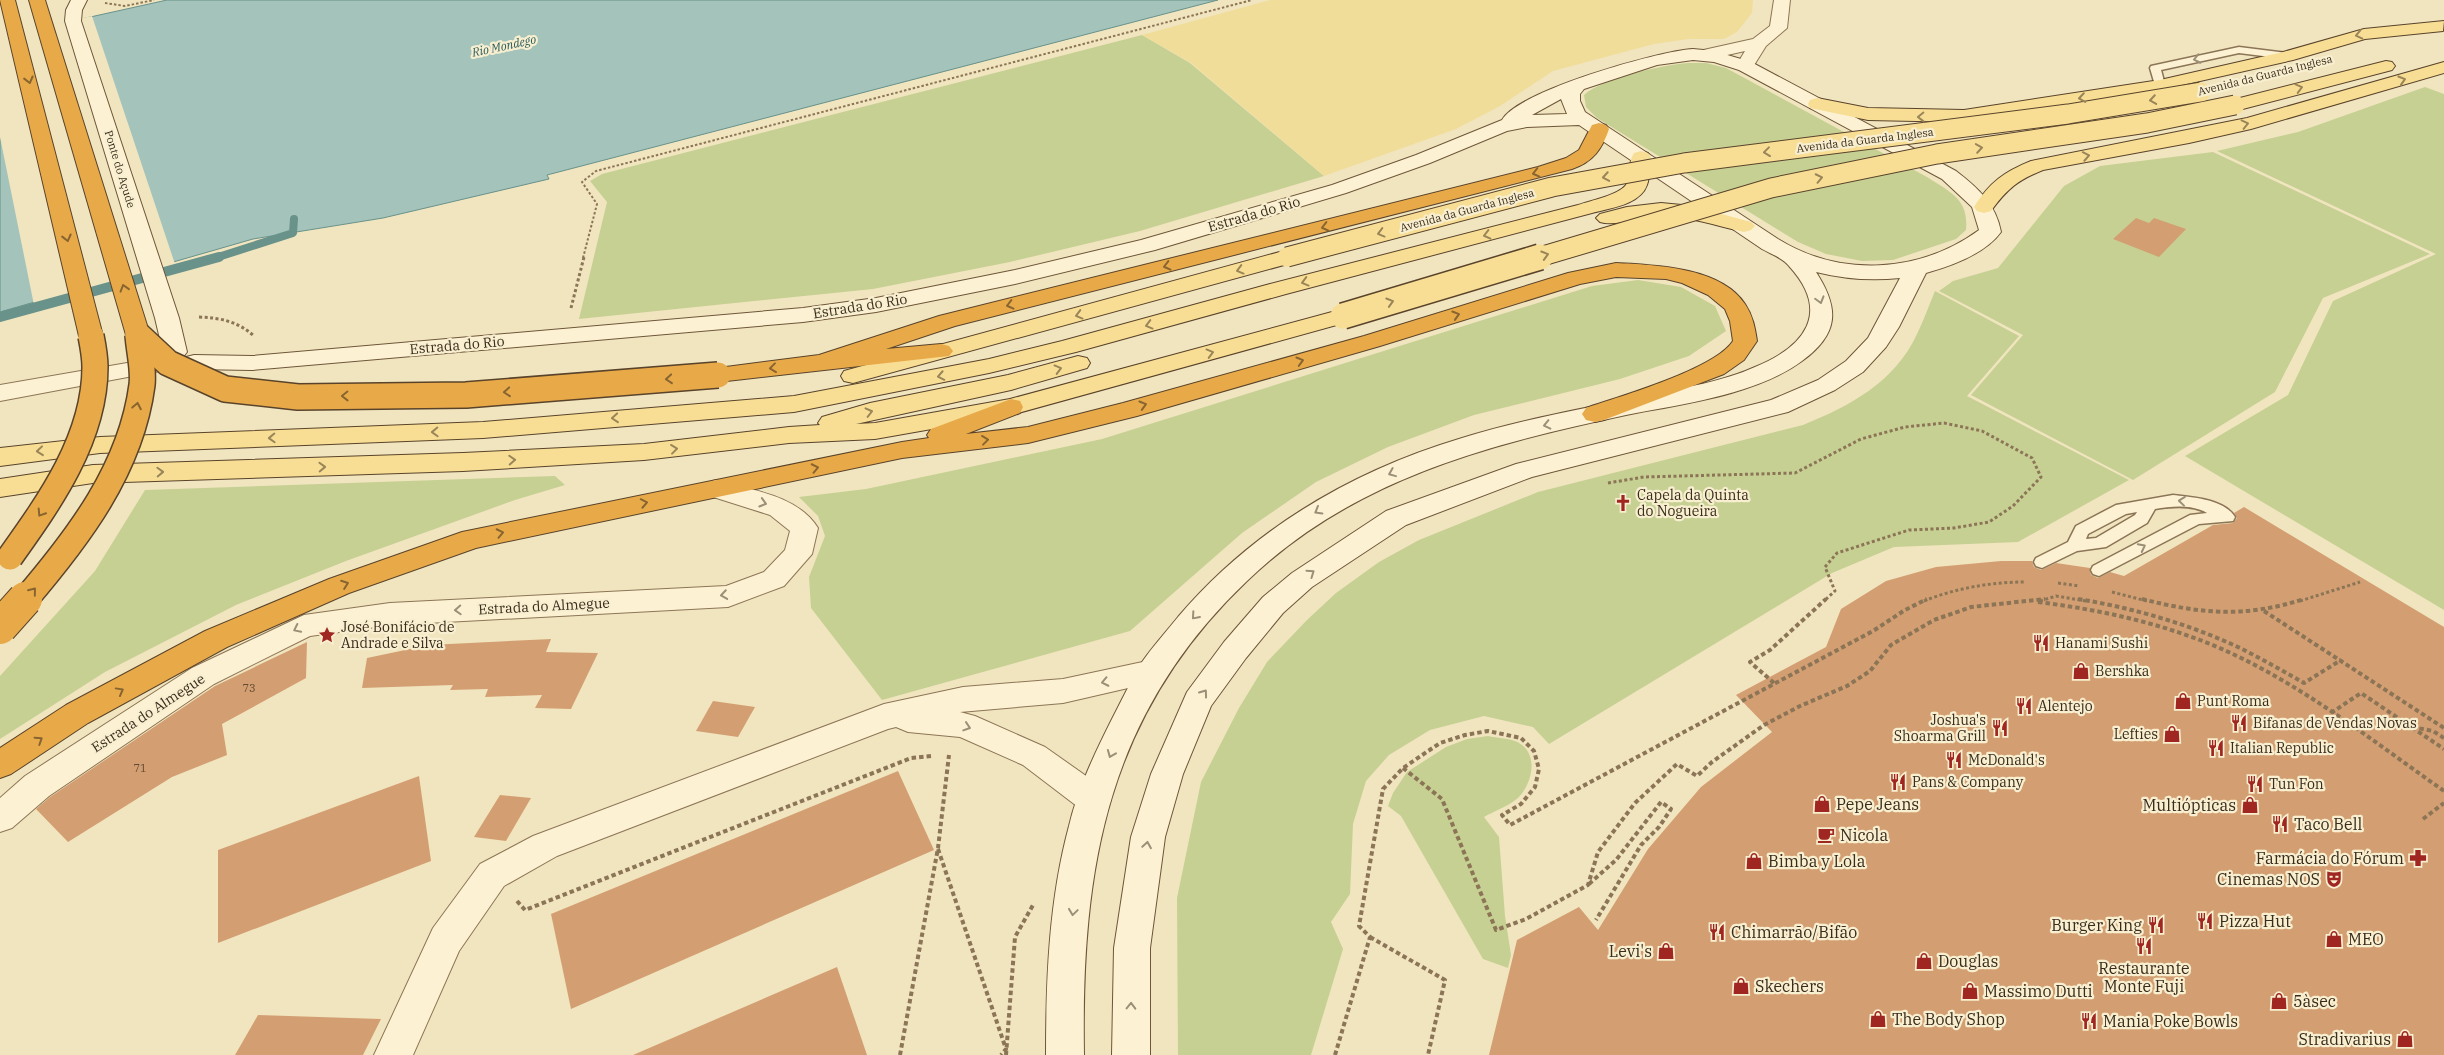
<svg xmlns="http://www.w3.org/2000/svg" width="2444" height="1055" font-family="'IBM Plex Serif',serif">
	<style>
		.green { fill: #c6d093 }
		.sand { fill: #f0dd9a }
		.water { fill: #a3c3bb; stroke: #69928a; fill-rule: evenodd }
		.pier { fill: #f1e5bf }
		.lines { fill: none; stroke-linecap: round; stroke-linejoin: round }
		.stream-far1 { stroke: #69928a; stroke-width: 8 }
		.stream { stroke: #69928a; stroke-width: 10 }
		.building { fill: #d39f72 }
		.lane-casing { stroke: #8c7556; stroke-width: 3 }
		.street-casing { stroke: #8c7556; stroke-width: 2 }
		.secondary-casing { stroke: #6e5639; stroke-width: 2 }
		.primary-casing { stroke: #59432b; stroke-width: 2 }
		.highway-casing { stroke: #59432b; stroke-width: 2 }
		.path-far2 { stroke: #8c7556; stroke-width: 2; stroke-dasharray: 2.5 2; stroke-linecap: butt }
		.path-far1 { stroke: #8c7556; stroke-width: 3; stroke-dasharray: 3 2.5; stroke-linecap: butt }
		.path { stroke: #8c7556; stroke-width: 4; stroke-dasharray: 4.5 3; stroke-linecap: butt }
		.lane { fill: #fcf2d3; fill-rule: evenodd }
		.street { fill: #fcf2d3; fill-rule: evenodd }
		.secondary { fill: #fcf2d3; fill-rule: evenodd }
		.primary { fill: #f8de94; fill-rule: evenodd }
		.highway { fill: #e8aa49; fill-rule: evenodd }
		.primary-bridge-far1-casing { stroke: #59432b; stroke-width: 21; stroke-linecap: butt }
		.primary-bridge-casing { stroke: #59432b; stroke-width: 28; stroke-linecap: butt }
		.highway-bridge-far1-casing { stroke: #59432b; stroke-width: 28; stroke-linecap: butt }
		.highway-bridge-casing { stroke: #59432b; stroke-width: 36; stroke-linecap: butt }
		.primary-bridge-far1 { stroke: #f8de94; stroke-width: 19 }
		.primary-bridge { stroke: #f8de94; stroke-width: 25 }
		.highway-bridge-far1 { stroke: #e8aa49; stroke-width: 25 }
		.highway-bridge { stroke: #e8aa49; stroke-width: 34 }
		.oneway { stroke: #998558 }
		.oneway2 { stroke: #9b8f78 }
		.oneway3 { stroke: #886530 }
		.labels { text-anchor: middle; stroke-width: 4.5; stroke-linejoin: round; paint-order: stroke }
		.far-street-label { font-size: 11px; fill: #3a2c1c; stroke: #f8efd0 }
		.number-label { font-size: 11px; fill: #604932 }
		.far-water-label { font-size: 12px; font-style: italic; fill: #2a5b5b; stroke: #f8efd0 }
		.street-label { font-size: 14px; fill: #3a2c1c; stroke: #f8efd0 }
		.poi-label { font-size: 14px; fill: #3a2c1c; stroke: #f8efd0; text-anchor: start }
		.near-poi-label { font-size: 16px; fill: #3a2c1c; stroke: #f8efd0; text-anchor: start }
	</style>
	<rect width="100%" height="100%" fill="#f1e5bf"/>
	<g class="green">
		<path d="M1142,35L1190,63L1324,176L1140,231L1010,262L873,289L579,319L607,202L590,181L602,174Z"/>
		<path d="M1688,63H1706L1726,68L1927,177C1950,192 1969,199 1966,230L1956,239L1893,260L1862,261L1826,254L1798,242L1597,118L1586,107L1584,95C1603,78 1662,65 1688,63Z"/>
		<path d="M2425,87L2444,94V610L2185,456L2288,395L2333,301L2436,254L2217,151L2298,132Z"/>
		<path d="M2213,152L2430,254L2323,298L2275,392L2133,480L1971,395L2023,335L1939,291L1953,281L1998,268L2064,186L2100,166Z"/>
		<path d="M1638,280L1681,287L1715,306L1726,331L1689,356L1620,379L1474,415L1388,447L1316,482L1242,533L1130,631L882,700L811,608L809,577L825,536L818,516L799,497L866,489L1102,439L1592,286Z"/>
		<path d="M1935,291L2019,336L1967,396L2129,480L2018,542L1894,547L1832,573L1549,744L1533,727L1484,716L1430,730L1389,755L1366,781L1353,824L1350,894L1331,922L1343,949L1311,1055H1178L1177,898L1201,782L1239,708L1267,662L1307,620L1336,593L1379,562L1419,540L1538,492L1803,425C1850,406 1895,382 1917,334C1924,320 1929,305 1935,291Z"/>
		<path d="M555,476L565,485L515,500L346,561L236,605L105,672L0,739V676L95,571L145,490Z"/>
		<path d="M1488,736C1497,738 1507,738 1515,741C1540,751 1533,783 1518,798C1509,806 1494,811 1484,817L1499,837L1505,916L1511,955L1508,968L1483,959L1401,816L1388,806L1393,793L1407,772L1446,747L1467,739Z"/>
	</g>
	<path class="sand" d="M1270,0H1753L1752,13L1737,32L1724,39H1689L1654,44L1553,71L1500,106L1456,129L1324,176L1191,63L1142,35Z"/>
	<path class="water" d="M167,0H1218L547,175L549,179L383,218L253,239L0,312V37ZM156,228L151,234L41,262Z"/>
	<path class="pier" d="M92,16L175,264L34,305L0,137V35Z"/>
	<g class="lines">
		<path class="stream-far1" d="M215,258L293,233L294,219"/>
		<path class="stream" d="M0,317L219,257"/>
	</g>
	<g class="building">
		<path d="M2136,218L2149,223L2154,218L2186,229L2159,257L2113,239Z"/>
		<path d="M2244,507L2444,627V1055H1489L1517,940L1579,907L1598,930L1648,849L1701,787L1772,732L1736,695L1826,647L1841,609L1886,581L1936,567L2001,561H2032L2034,567L2041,570L2056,563L2090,568L2091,575L2098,578L2110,572L2124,576L2213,525L2233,523L2237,518L2234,513Z"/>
		<path d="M551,639L546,652L598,653L571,709L535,708L542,695L485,697L488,689L450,690L453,685L362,688L367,658L429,645Z"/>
		<path d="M307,642L306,678L222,724L227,755L172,777L68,842L36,809L50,797L215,686Z"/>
		<path d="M713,701L755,707L738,737L696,731Z"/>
		<path d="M898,771L934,850L571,1009L551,914Z"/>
		<path d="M419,776L431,861L218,943V850Z"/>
		<path d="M500,795L531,798L506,841L474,837Z"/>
		<path d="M837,967L867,1055H633Z"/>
		<path d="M258,1015L381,1019L363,1055H235Z"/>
	</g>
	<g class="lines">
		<g class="lane-casing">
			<g id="lane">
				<path d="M2239,47L2287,53L2292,56L2287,59L2239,53L2161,70L2165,85L2160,88L2155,85L2150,68L2151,66Z"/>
				<path d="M2173,495C2191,497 2224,499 2235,517L2233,521L2199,524L2099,576L2093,574L2091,570L2093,566L2190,515L2207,513C2192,504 2172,506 2155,509L2147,523L2106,547L2077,551L2042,568L2036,566L2034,562L2036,558L2068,542L2076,526L2116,505ZM2137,512L2135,515L2096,538L2086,539L2088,534L2126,514Z"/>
			</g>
		</g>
		<g class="street-casing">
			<g id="street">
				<path d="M1774,0H1790L1787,28L1766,46L1751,70H1739L1736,66L1745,51L1705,60L1699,59L1696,55L1699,51L1753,39L1770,26Z"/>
				<path d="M156,358L165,360L168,365L165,370L0,401V385Z"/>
				<path d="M716,480C750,490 798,495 818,528L812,554L784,586L728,607L390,625L310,636L214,684L49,796L12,828L0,832V798L25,776L192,668L304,615L390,603L726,586L764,572L785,550L790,531L770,515L707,495L703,489L707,483Z"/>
				<path d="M1152,660L1163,664L1167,672L1163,680L1063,703L960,712L975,716L1045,747L1106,790L1111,800L1106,810L1094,814L1082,810L1023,765L960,737L908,732L896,727L888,729L557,856L504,886L459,951L413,1055H374L433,928L480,864L533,836L884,704L963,687L1063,679Z"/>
			</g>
		</g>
		<g class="secondary-casing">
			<g id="secondary">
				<path d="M71,0H87L82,10L81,21L179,318L187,352L183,357L175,359L167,357L163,352L155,318L65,21L66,10Z"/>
				<path d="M1693,49L1714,51L1751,62L1956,171C1978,188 1996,204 2001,232C1985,254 1951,266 1926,273L1899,327L1886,347L1863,372L1835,390L1788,412L1532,477L1406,525L1312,587L1283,613L1246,658L1211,706L1183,774L1165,837L1150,948V1055H1112L1114,948L1131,837L1151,774L1187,692L1224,642L1263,597L1292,573L1386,511L1516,464L1771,400L1818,380L1846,361L1868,338L1900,278C1872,281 1844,279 1816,272C1840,309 1839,334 1802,361C1756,395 1681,404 1626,415C1487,445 1353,479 1247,581C1106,715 1081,869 1084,1055H1046C1046,978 1049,900 1069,826C1078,788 1095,753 1112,719C1122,700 1131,680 1142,662C1153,646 1166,632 1178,617C1253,529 1352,471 1462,438C1523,419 1587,408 1649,395C1685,387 1722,382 1755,367C1804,347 1832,313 1789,266C1783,258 1771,254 1762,249L1579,125L1527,127L1507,131L1430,163L1346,193L1155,250L1015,284L876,312L803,322L252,370L194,369L186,367L182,362L186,357L194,355L252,356L803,308L876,298L1015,270L1141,240L1332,185L1416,155L1502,120C1518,91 1658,51 1693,49ZM1693,60L1714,62L1739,70L1942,179L1972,207L1979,230C1920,273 1841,278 1778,239L1585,112L1580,101V94L1584,89L1657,65ZM1561,99L1567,114L1532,115Z"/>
			</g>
		</g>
		<g class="primary-casing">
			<g id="primary">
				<path d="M2444,21L2443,31L2365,39L2293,60L2160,90L1964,122L1868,120L1810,108L1808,104L1810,100L1817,98L1868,108L1964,110L2160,80L2283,52L2364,29Z"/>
				<path d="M2386,61L2392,62L2395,66L2392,70L2235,111L2228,109L2226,105L2228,101Z"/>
				<path d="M2444,62V73L2251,129L2189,143L2043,170C2018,180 2007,189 1991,211L1984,213L1977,211L1974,207C1990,182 2004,172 2031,161L2247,118Z"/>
				<path d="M1641,151L1648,153L1651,157C1650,166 1650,177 1647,185C1640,205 1610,208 1592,213L1286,294L1076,352L989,373L794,412L483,438L100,453L0,466V448L100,437L483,422L794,396L989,359L1062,341L1270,284L1578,205C1589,201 1623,194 1627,183C1631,173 1628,162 1634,153Z"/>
				<path d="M1661,203L1692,206L1751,222L1755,226L1751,230L1744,232C1717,226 1689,216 1661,216C1642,216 1616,227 1600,222L1596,218L1600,214L1627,207Z"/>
				<path d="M1287,250L1295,252L1298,257L1295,262L853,383L844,381L841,376L844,371Z"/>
				<path d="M1343,309L1351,311L1355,316L1351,321L1011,415L875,439L789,443L644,460L463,471L93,483L0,497V479L93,465L463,453L644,444L789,427L820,425L818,423L822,417L870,403L1008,375L1078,356L1087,358L1090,363L1087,368L1011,390L856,424L875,423L1010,399Z"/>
			</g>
		</g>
		<g class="highway-casing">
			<g id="highway">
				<path d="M0,0H15L103,336L99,341L91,343L83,341L79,336Z"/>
				<path d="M29,0H45L150,335L146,340L138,342L130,340L126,335Z"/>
				<path d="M1599,123L1606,125L1609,129C1602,149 1593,162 1572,169L955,326L886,349L941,344L949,346L953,351L949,356L718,382L709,380L706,375L709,370L718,368L819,355L939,316L1538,167L1566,158L1579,150L1592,125Z"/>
				<path d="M1616,263C1655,265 1721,267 1745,304C1753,316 1755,328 1757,341L1744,360L1724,374L1604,420L1595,422L1586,420L1582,414L1586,408C1621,396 1715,369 1733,341L1730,321L1725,309L1708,295L1682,283L1666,279L1616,277L1580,284L1380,346L1137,416L1028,443L902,458L476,548L349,593L227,647L88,723L11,774L0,778V748L66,705L205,631L329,579L462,532L902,442L929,438L927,435L931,429L1011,399L1020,401L1023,407L1020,413L966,434L1028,427L1123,403L1364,336L1568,273Z"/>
			</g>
		</g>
		<g class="path-far2">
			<path d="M105,3L125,6L154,0"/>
			<path d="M583,258L597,204L582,182L596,171L1252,0"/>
		</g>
		<g class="path-far1">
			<path d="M571,308L584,257"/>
			<path d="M199,317C221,318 237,321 254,336"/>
			<path d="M1608,483L1644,477L1795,473L1861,439L1905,427L1944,423L1982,431L2032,458L2041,477L2013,506L1989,522L1954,528L1909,530L1837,553L1825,567L1835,591L1824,601"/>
			<path d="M2058,583L2079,586"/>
			<path d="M2112,592L2147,601"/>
			<path d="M1924,601C1956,588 1992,582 2026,582"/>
			<path d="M2040,601L2056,596L2086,601"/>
			<path d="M2300,601L2360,582"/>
		</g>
		<g class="path">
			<path d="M2078,599C2133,608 2189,624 2240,648C2262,659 2283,671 2304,683L2341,660"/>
			<path d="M2142,599C2201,614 2245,618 2304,599"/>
			<path d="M2038,602C2094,609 2147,620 2200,640C2289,674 2367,737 2444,791"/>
			<path d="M2264,611L2444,728"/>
			<path d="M1774,683L1750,662L1770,650L1826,599"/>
			<path d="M2331,713L2361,693L2444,749"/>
			<path d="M2412,727L2433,731L2444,738"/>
			<path d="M1403,768L1442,799L1496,930L1526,919L1588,885L1598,852L1635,803L1677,764L1697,776L1712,762L1764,725L1800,706L1847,686L1870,671L1891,645L1934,620L1971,607L2045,599"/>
			<path d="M2423,819L2444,803"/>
			<path d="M938,849L1006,1049L1001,1055"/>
			<path d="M1589,884L1616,860L1661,802L1671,809L1659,827L1641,845L1596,920"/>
			<path d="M517,901L525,910L911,758L931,756"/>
			<path d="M1370,937L1445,980L1428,1055"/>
			<path d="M900,1055L938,848L949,755"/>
			<path d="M1006,1055L1015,937L1033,905"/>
			<path d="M1335,1055L1370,937L1359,926L1383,789L1403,768L1440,743L1465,735L1488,731L1521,738L1534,751L1539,769L1535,787L1521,804L1502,815L1510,825L1873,631L1905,610L1927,599"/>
		</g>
		<use href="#lane" class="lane"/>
		<use href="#street" class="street"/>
		<use href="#secondary" class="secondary"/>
		<use href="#primary" class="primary"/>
		<use href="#highway" class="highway"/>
		<g class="primary-bridge-far1-casing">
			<g id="primary-bridge-far1">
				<path d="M1287,257L1552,187L1684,163L2068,114L2201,92"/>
				<path d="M1536,258L1771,188L1937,154L2147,123L2235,105"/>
			</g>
		</g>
		<g class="primary-bridge-casing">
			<path id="primary-bridge" d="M1343,316L1540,257"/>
		</g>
		<g class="highway-bridge-far1-casing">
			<g id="highway-bridge-far1">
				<path d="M138,335L168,363L225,389L298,397L466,395L718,375"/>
				<path d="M10,557C50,501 95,438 95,367C95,357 93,346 91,336"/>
				<path d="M24,601C78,538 131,469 142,385C144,368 139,351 138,335"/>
			</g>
		</g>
		<g class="highway-bridge-casing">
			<path id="highway-bridge" d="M0,627L25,599"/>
		</g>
		<use href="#primary-bridge-far1" class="primary-bridge-far1"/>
		<use href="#primary-bridge" class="primary-bridge"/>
		<use href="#highway-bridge-far1" class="highway-bridge-far1"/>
		<use href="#highway-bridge" class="highway-bridge"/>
	</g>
	<defs><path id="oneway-chevron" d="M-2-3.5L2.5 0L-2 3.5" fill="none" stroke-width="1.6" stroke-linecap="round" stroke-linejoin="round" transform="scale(1.25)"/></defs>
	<g class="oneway">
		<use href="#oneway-chevron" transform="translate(2359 35) rotate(167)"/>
		<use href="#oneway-chevron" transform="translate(2402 80) rotate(-17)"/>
		<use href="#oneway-chevron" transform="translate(2299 88) rotate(-15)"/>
		<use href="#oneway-chevron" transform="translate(2082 98) rotate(171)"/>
		<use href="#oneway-chevron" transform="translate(2153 100) rotate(171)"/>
		<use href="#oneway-chevron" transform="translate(1921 117) rotate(179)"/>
		<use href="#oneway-chevron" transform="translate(2245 124) rotate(-13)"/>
		<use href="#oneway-chevron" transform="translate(1979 148) rotate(-9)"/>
		<use href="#oneway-chevron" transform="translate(1767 152) rotate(173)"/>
		<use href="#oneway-chevron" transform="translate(2086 156) rotate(-11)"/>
		<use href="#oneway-chevron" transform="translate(1606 177) rotate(170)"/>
		<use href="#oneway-chevron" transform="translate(1819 178) rotate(-12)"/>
		<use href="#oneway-chevron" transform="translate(1381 233) rotate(165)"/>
		<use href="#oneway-chevron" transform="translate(1487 235) rotate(166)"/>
		<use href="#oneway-chevron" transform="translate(1545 255) rotate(-17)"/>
		<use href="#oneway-chevron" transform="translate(1240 270) rotate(165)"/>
		<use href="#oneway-chevron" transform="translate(1305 282) rotate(165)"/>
		<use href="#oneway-chevron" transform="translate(1390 302) rotate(-17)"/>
		<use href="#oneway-chevron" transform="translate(1079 315) rotate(165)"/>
		<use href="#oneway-chevron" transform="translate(1149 325) rotate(165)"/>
		<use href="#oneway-chevron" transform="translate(1210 353) rotate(-15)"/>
		<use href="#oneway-chevron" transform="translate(1058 369) rotate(-15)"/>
		<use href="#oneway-chevron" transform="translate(941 376) rotate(169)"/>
		<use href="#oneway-chevron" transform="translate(869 412) rotate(-14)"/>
		<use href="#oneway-chevron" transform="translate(615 418) rotate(175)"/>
		<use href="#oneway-chevron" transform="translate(435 432) rotate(178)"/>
		<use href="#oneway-chevron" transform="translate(272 438) rotate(178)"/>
		<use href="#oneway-chevron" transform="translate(674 449) rotate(-7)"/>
		<use href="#oneway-chevron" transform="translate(40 451) rotate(174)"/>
		<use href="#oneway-chevron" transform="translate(512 460) rotate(-3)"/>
		<use href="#oneway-chevron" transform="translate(322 467) rotate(-2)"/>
		<use href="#oneway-chevron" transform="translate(160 472) rotate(-2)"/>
	</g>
	<g class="oneway2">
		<use href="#oneway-chevron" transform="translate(2197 59) rotate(168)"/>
		<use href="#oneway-chevron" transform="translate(1820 300) rotate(74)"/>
		<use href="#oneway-chevron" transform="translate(1547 425) rotate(167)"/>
		<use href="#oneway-chevron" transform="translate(1392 473) rotate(158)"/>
		<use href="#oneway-chevron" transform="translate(2182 501) rotate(-174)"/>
		<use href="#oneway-chevron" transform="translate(763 503) rotate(17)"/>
		<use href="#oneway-chevron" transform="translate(1318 511) rotate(150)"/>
		<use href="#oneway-chevron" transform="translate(2142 547) rotate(-27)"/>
		<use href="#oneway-chevron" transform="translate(1311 573) rotate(-35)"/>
		<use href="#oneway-chevron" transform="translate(724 595) rotate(171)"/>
		<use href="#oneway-chevron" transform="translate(458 610) rotate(177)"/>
		<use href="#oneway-chevron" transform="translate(1195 616) rotate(131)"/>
		<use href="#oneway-chevron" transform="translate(297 629) rotate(154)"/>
		<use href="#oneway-chevron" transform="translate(1105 682) rotate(168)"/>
		<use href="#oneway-chevron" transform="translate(1204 693) rotate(-54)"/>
		<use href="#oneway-chevron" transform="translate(967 727) rotate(18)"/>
		<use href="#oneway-chevron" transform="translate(1111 754) rotate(112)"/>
		<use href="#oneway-chevron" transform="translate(1147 845) rotate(-81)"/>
		<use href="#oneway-chevron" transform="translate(1073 912) rotate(98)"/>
		<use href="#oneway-chevron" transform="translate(1131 1006) rotate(-89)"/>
	</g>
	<g class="oneway3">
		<use href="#oneway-chevron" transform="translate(29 80) rotate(76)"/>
		<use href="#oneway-chevron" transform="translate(1536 173) rotate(166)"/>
		<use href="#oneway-chevron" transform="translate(1325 227) rotate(166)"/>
		<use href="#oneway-chevron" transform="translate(67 238) rotate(76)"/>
		<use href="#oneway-chevron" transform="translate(1167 266) rotate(166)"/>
		<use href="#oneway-chevron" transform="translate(124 288) rotate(-107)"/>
		<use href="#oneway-chevron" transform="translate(1010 305) rotate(166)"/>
		<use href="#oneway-chevron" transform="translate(1456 315) rotate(-17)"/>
		<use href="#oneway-chevron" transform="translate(1300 361) rotate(-16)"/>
		<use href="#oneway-chevron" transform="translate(773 368) rotate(173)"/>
		<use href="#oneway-chevron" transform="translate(669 379) rotate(175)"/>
		<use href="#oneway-chevron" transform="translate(507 392) rotate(175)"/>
		<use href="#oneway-chevron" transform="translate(345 396) rotate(179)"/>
		<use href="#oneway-chevron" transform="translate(1143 405) rotate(-16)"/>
		<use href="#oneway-chevron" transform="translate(137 406) rotate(-79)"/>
		<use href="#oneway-chevron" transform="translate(985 440) rotate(-7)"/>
		<use href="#oneway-chevron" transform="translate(815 468) rotate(-12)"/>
		<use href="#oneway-chevron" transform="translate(644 503) rotate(-11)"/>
		<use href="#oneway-chevron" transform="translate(41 513) rotate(123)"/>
		<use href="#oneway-chevron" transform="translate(500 533) rotate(-12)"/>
		<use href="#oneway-chevron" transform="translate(345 584) rotate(-20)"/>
		<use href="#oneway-chevron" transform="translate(33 591) rotate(-51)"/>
		<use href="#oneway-chevron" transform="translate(120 691) rotate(-29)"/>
		<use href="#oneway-chevron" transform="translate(39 740) rotate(-33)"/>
	</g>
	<defs>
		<g id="church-bare" transform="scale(1.35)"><path d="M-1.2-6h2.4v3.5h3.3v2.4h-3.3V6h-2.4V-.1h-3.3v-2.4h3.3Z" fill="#a02621" stroke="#f8efd0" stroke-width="2.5" paint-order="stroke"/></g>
		<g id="sight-bare" transform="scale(1.35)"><path d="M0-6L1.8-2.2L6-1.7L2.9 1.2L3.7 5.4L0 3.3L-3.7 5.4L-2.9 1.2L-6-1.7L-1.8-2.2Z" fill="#a02621" stroke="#f8efd0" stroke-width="2.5" paint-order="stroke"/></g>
		<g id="restaurant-bare" transform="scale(1.35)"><path d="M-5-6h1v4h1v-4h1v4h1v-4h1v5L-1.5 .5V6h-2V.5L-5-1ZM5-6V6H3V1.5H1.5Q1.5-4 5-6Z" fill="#a02621" stroke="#f8efd0" stroke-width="2.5" paint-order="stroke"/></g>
		<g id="shop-bare" transform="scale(1.35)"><path d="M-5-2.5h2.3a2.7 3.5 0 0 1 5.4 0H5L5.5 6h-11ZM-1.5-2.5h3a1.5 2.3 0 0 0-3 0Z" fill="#a02621" stroke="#f8efd0" stroke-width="2.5" paint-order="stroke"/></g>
		<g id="cafe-bare" transform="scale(1.35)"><path d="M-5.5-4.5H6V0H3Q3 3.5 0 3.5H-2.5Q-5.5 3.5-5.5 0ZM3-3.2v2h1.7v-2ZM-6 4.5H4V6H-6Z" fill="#a02621" stroke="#f8efd0" stroke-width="2.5" paint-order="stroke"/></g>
		<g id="pharmacy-bare" transform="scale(1.35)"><path d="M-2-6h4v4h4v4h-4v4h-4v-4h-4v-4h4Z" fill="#a02621" stroke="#f8efd0" stroke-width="2.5" paint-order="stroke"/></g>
		<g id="theatre-bare" transform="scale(1.35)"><path d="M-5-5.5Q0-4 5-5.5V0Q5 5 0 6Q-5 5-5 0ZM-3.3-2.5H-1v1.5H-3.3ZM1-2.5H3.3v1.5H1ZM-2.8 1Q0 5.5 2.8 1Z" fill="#a02621" stroke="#f8efd0" stroke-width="2.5" paint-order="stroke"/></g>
	</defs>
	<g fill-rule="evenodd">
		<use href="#church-bare" x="1623" y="503"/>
		<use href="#sight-bare" x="327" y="635"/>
		<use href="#restaurant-bare" x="2041" y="643"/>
		<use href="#shop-bare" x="2081" y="671"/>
		<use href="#shop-bare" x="2183" y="701"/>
		<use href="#restaurant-bare" x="2024" y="706"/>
		<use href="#restaurant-bare" x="2239" y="723"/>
		<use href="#restaurant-bare" x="2000" y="728"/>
		<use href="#shop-bare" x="2172" y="734"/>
		<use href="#restaurant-bare" x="2216" y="748"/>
		<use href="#restaurant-bare" x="1954" y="760"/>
		<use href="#restaurant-bare" x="1898" y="782"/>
		<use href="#restaurant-bare" x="2255" y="784"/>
		<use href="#shop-bare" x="1822" y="804"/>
		<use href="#shop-bare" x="2250" y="805"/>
		<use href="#restaurant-bare" x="2280" y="824"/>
		<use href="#cafe-bare" x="1826" y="835"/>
		<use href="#pharmacy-bare" x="2418" y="858"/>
		<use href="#shop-bare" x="1754" y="861"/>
		<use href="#theatre-bare" x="2334" y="879"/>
		<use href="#restaurant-bare" x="2205" y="921"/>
		<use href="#restaurant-bare" x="2156" y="925"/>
		<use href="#restaurant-bare" x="1717" y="932"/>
		<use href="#shop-bare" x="2334" y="939"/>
		<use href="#restaurant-bare" x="2144" y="946"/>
		<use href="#shop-bare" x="1666" y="951"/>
		<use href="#shop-bare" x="1924" y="961"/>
		<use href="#shop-bare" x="1741" y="986"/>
		<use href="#shop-bare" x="1970" y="991"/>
		<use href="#shop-bare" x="2279" y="1001"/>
		<use href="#shop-bare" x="1878" y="1019"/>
		<use href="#restaurant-bare" x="2089" y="1021"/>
		<use href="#shop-bare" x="2405" y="1039"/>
	</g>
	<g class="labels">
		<g class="far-street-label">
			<text transform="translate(2265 75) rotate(-14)" y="4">Avenida da Guarda Inglesa</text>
			<text transform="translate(1865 140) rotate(-7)" y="4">Avenida da Guarda Inglesa</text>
			<text transform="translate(120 169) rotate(73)" y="4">Ponte do Açude</text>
			<text transform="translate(1467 210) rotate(-15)" y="4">Avenida da Guarda Inglesa</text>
		</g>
		<g class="number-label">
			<text x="249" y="692">73</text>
			<text x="140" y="772">71</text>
		</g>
		<g class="far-water-label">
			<text transform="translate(504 46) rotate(-12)" y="4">Rio Mondego</text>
		</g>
		<g class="street-label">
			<text transform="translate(1254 214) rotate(-16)" y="5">Estrada do Rio</text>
			<text transform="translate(860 306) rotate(-9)" y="5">Estrada do Rio</text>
			<text transform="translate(457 345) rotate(-5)" y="5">Estrada do Rio</text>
			<text transform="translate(544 606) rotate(-3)" y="5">Estrada do Almegue</text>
			<text transform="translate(148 713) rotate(-33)" y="5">Estrada do Almegue</text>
		</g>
		<g class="poi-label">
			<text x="1637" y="500">Capela da Quinta<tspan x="1637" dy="16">do Nogueira</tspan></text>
			<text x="341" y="632">José Bonifácio de<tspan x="341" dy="16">Andrade e Silva</tspan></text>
			<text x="2055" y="648">Hanami Sushi</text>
			<text x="2095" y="676">Bershka</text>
			<text x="2197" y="706">Punt Roma</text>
			<text x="2038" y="711">Alentejo</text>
			<text x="1986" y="725" text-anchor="end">Joshua's<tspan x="1986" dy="16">Shoarma Grill</tspan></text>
			<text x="2253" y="728">Bifanas de Vendas Novas</text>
			<text x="2158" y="739" text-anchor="end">Lefties</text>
			<text x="2230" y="753">Italian Republic</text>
			<text x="1968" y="765">McDonald's</text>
			<text x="1912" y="787">Pans &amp; Company</text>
			<text x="2269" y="789">Tun Fon</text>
		</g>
		<g class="near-poi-label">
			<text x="1836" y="810">Pepe Jeans</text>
			<text x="2236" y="811" text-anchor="end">Multiópticas</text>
			<text x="2294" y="830">Taco Bell</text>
			<text x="1840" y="841">Nicola</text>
			<text x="2404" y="864" text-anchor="end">Farmácia do Fórum</text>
			<text x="1768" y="867">Bimba y Lola</text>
			<text x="2320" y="885" text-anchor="end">Cinemas NOS</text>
			<text x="2219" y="927">Pizza Hut</text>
			<text x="2142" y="931" text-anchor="end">Burger King</text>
			<text x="1731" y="938">Chimarrão/Bifão</text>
			<text x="2348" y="945">MEO</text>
			<text x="1652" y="957" text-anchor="end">Levi's</text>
			<text x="1938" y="967">Douglas</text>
			<text x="2144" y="974" text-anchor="middle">Restaurante<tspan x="2144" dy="18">Monte Fuji</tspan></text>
			<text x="1755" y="992">Skechers</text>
			<text x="1984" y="997">Massimo Dutti</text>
			<text x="2293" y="1007">5àsec</text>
			<text x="1892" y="1025">The Body Shop</text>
			<text x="2103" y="1027">Mania Poke Bowls</text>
			<text x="2391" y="1045" text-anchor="end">Stradivarius</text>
		</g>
	</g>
</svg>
